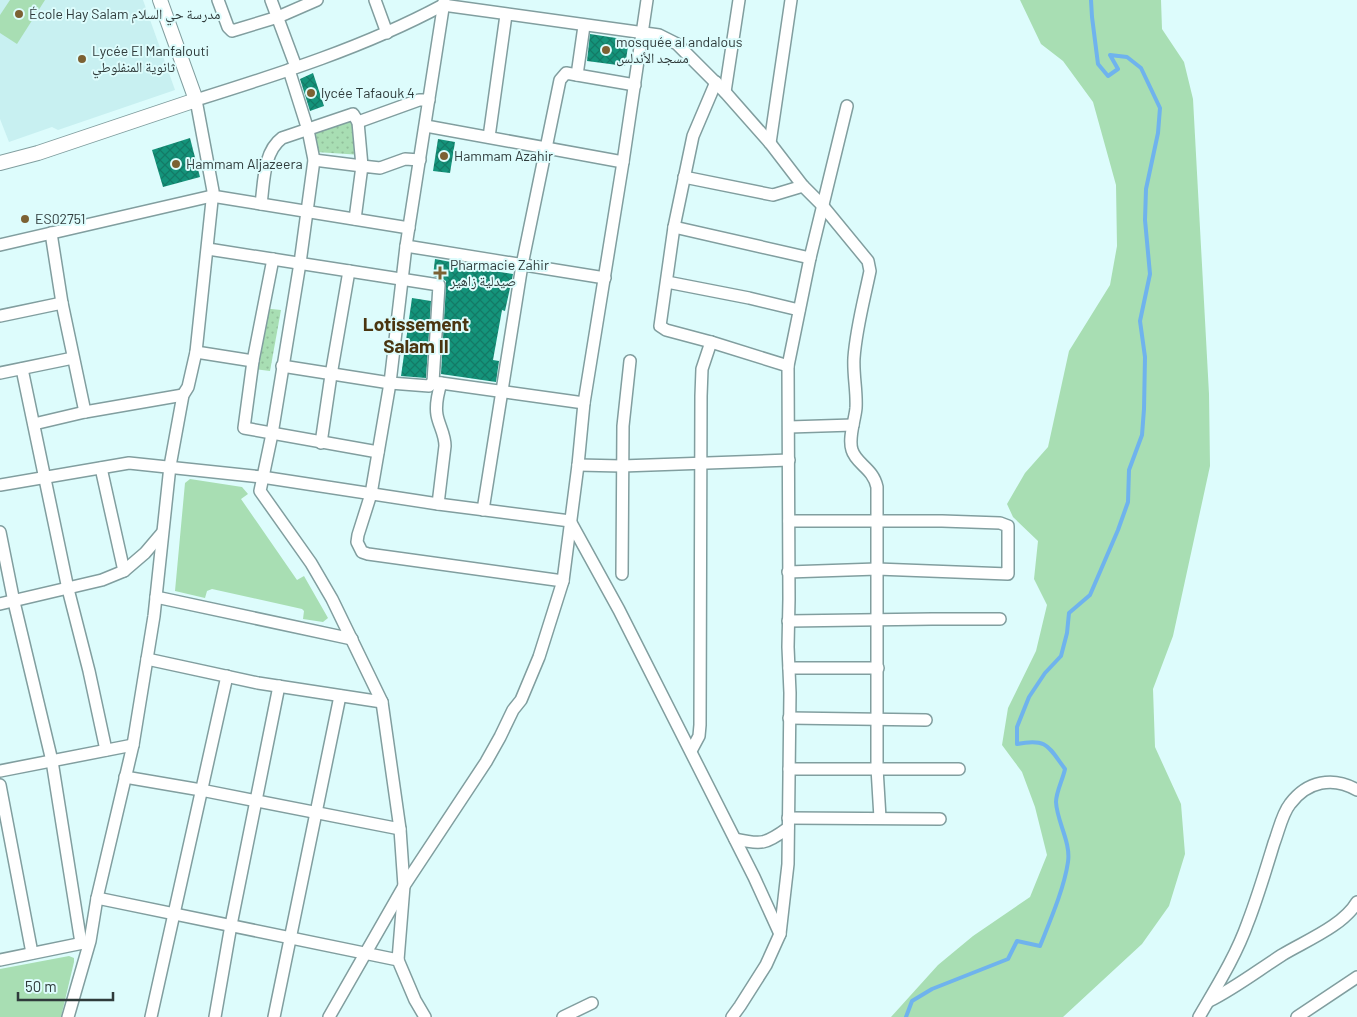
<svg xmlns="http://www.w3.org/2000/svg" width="1357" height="1017" font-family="Barlow,'Noto Naskh Arabic',sans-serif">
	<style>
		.built { fill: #c8f0f1 }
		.grass { fill: #a8deb3 }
		.garden { fill: url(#garden-dots) }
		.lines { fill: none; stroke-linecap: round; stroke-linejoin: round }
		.stream { stroke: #6fb3ed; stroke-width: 4 }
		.building { fill: url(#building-cross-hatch) }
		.minor-casing { stroke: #819e9f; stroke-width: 14 }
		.tertiary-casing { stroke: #819e9f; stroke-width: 16 }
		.minor { stroke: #fff; stroke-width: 11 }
		.tertiary { stroke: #fff; stroke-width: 14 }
		.poi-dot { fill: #7c6133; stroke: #ddfcfc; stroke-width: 2 }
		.labels { text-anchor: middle; stroke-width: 4; stroke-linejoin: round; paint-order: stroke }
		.poi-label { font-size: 14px; fill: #2f3b3b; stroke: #ddfcfc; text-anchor: start }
		.district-label { font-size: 19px; font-weight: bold; fill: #4a3510; stroke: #ddfcfc }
	</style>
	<defs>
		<pattern id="garden-dots" width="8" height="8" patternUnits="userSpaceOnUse" patternTransform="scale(1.25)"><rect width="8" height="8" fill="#a8deb3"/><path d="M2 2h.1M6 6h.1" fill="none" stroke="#91bf9b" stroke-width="1.8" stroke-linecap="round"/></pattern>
		<pattern id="building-cross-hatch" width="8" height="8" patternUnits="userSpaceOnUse" patternTransform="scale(1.25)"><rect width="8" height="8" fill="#14947b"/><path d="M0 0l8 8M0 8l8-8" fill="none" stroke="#137a66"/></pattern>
	</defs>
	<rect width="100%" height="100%" fill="#ddfcfc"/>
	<path class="built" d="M0,0H143L175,90L58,130L52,127L9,142L0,119Z"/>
	<g class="grass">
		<path d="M10,0H45L17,44L0,33V15Z"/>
		<path d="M1020,0H1161L1162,29L1184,62L1193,99L1209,394L1210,466L1173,636L1153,689L1155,747L1181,804L1185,854L1169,906L1142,944L1063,1017H891L938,965L973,936L1030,897L1047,855L1035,807L1022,772L1002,745L1008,708L1036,651L1047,605L1034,579L1038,541L1013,517L1007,504L1025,473L1048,447L1069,351L1110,285L1117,246L1116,185L1093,102L1063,61L1041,44Z"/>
		<path d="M190,479L242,487L248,494L241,499L297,580L304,576L328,618L323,622L303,619L304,611L302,609L212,589L207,591L205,598L175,591L185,483Z"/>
		<path d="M69,956L74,958V962L61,1017H0V969Z"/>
	</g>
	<g class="garden">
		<path d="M352,119L362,155L316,152L315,132Z"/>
		<path d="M262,308L281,310L270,371L254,369Z"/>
	</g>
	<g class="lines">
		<path class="stream" d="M906,1017L912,1001L932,989L1008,959L1017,941L1040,946C1050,921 1064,889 1068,862C1071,842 1057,822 1056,802C1056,792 1063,779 1065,769C1048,746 1047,738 1017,744V727L1029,697L1045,673L1061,656L1067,633L1069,613L1090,595L1118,530L1128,502L1129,470L1142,435L1144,409L1145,357L1140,321L1150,274L1145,220L1146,189L1158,133L1160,108L1141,68L1127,57L1110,55L1118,69L1108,76L1098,64L1092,17L1091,0"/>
	</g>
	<g class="building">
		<path d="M590,34L629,40L625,66L587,61Z"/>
		<path d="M313,73L324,106L310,111L300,79Z"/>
		<path d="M190,138L200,177L163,187L152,150Z"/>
		<path d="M438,139L455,142L450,173L433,171Z"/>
		<path d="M435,259L472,266V268L513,274L505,311L502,310L493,360L499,361L496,382L441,374L446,285V281L443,279L433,276Z"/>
		<path d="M412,298L431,301L426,378L401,376Z"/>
	</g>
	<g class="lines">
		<g class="minor-casing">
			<g id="minor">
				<path d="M218,0L228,27L232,31L278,17L317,0"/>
				<path d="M271,0L296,67"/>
				<path d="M375,0L387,33"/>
				<path d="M444,2L406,246L390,383L371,494L358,535L357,542L362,552L368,554L563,581"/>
				<path d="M289,70L308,130L314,160L300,263L272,434L260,491L311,563L332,599L382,702L400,829L404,886L398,960"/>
				<path d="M577,75L635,85"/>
				<path d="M716,82L693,136L674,227L660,326L666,330L711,342L788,366"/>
				<path d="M725,92L739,0"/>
				<path d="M426,126L623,162"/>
				<path d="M489,137L506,15"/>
				<path d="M770,143L791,0"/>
				<path d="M314,160L362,166L358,122"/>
				<path d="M684,177L773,195L803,186"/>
				<path d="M261,204C264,183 263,152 282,138L353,114L358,122L419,100H429"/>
				<path d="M355,219L362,166L380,168L405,159L420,160"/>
				<path d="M674,227L810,258"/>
				<path d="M51,233L62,303L85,412"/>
				<path d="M0,245L212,196L409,228"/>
				<path d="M406,246L605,278"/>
				<path d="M208,249L439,285L433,382"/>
				<path d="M273,259L253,361L244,428L378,452"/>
				<path d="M667,282L749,298L799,310"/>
				<path d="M0,316L62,303"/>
				<path d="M196,352L253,361"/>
				<path d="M282,366L390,383L429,386L433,382L441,383L584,403"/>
				<path d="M22,369L68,589L89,671L106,750"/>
				<path d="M0,373L73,358"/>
				<path d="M34,424L85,412L183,395"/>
				<path d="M789,427L853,425"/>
				<path d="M321,443L331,375L349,271"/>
				<path d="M578,465L622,466L789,460"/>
				<path d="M101,468L124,571"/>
				<path d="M0,485L129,463L262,477L438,504L570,521L619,610L754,877L780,934"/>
				<path d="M438,504L445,446C445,434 439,426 437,415C435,404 438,393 441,383"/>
				<path d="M483,510L522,265L560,80L566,73L577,75L584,26"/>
				<path d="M0,532L14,602L52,761L81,943"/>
				<path d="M788,572L877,569L1008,574V526L1000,523L942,521H789"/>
				<path d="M622,574L623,426L630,361"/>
				<path d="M156,597L352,639"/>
				<path d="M0,604L102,580L124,571L145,553L162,533"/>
				<path d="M788,621L932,619H1000"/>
				<path d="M147,659L258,683L382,702"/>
				<path d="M789,668H878"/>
				<path d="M789,718L926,720"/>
				<path d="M691,751L699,736L700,725L701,396L702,369L711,342"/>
				<path d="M789,769H959"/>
				<path d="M0,771L133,745"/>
				<path d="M125,777L201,790L400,829"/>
				<path d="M0,785L32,953"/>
				<path d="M788,818L940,819"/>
				<path d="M735,839C762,845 766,844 788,828"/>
				<path d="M97,898L398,960L415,1000L425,1017"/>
				<path d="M0,960L88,942"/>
				<path d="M1209,1001C1235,988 1257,971 1282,955C1305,941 1343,926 1357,902"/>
				<path d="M68,1017L90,941L97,898L133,745L154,616L170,466L183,395L188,387L196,352L213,191L196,100C279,74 365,47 443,5L659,35L677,44L725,92L770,143L803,186L822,205L868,261L870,271C864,300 856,329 854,358C853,375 857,391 856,408C855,420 848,438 852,450C856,464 873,468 877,487V768L880,818"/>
				<path d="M151,1017L227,676"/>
				<path d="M215,1017L231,925L279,686"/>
				<path d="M274,1017L340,696"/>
				<path d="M329,1017L404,886L486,762L500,737L513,710L521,700L539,657L563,581L578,465L584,403L623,162L647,0"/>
				<path d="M563,1017L592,1003"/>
				<path d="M732,1017L740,1006L766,965L780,934L788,864L790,693L788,647L789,599L788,366L810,258L847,106"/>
				<path d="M1199,1017C1217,986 1236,956 1248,922C1258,896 1266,869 1274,843C1279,830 1282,814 1290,804C1307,781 1333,776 1357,790"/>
				<path d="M1297,1017L1357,977"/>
			</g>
		</g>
		<g class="tertiary-casing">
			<path id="tertiary" d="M0,163L38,153L196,100L160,0"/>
		</g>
		<use href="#minor" class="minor"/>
		<use href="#tertiary" class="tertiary"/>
	</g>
	<g class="poi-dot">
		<circle cx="19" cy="14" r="5"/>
		<circle cx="606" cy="50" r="5"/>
		<circle cx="82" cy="59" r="5"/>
		<circle cx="311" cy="93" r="5"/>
		<circle cx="444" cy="156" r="5"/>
		<circle cx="176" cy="164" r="5"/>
		<circle cx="25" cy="219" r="5"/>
		<path d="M437.5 265.5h5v5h5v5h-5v5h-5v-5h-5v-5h5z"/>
	</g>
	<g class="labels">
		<g class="poi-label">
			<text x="29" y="19">École Hay Salam مدرسة حي السلام</text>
			<text x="616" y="47">mosquée al andalous<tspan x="616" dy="16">مسجد الأندلس</tspan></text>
			<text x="92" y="56">Lycée El Manfalouti<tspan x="92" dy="16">ثانوية المنفلوطي</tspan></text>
			<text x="321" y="98">lycée Tafaouk 4</text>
			<text x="454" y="161">Hammam Azahir</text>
			<text x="186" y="169">Hammam Aljazeera</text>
			<text x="35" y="224">ES02751</text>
			<text x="450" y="270">Pharmacie Zahir<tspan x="450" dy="16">صيدلية زاهير</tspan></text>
		</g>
		<g class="district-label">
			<text x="416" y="331">Lotissement<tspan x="416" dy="22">Salam II</tspan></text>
		</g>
	</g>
	<path d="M18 992v8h95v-8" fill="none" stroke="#2f3b3b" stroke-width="2.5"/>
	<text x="25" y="992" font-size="15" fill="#2f3b3b" stroke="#ddfcfc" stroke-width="4" paint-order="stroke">50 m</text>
</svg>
